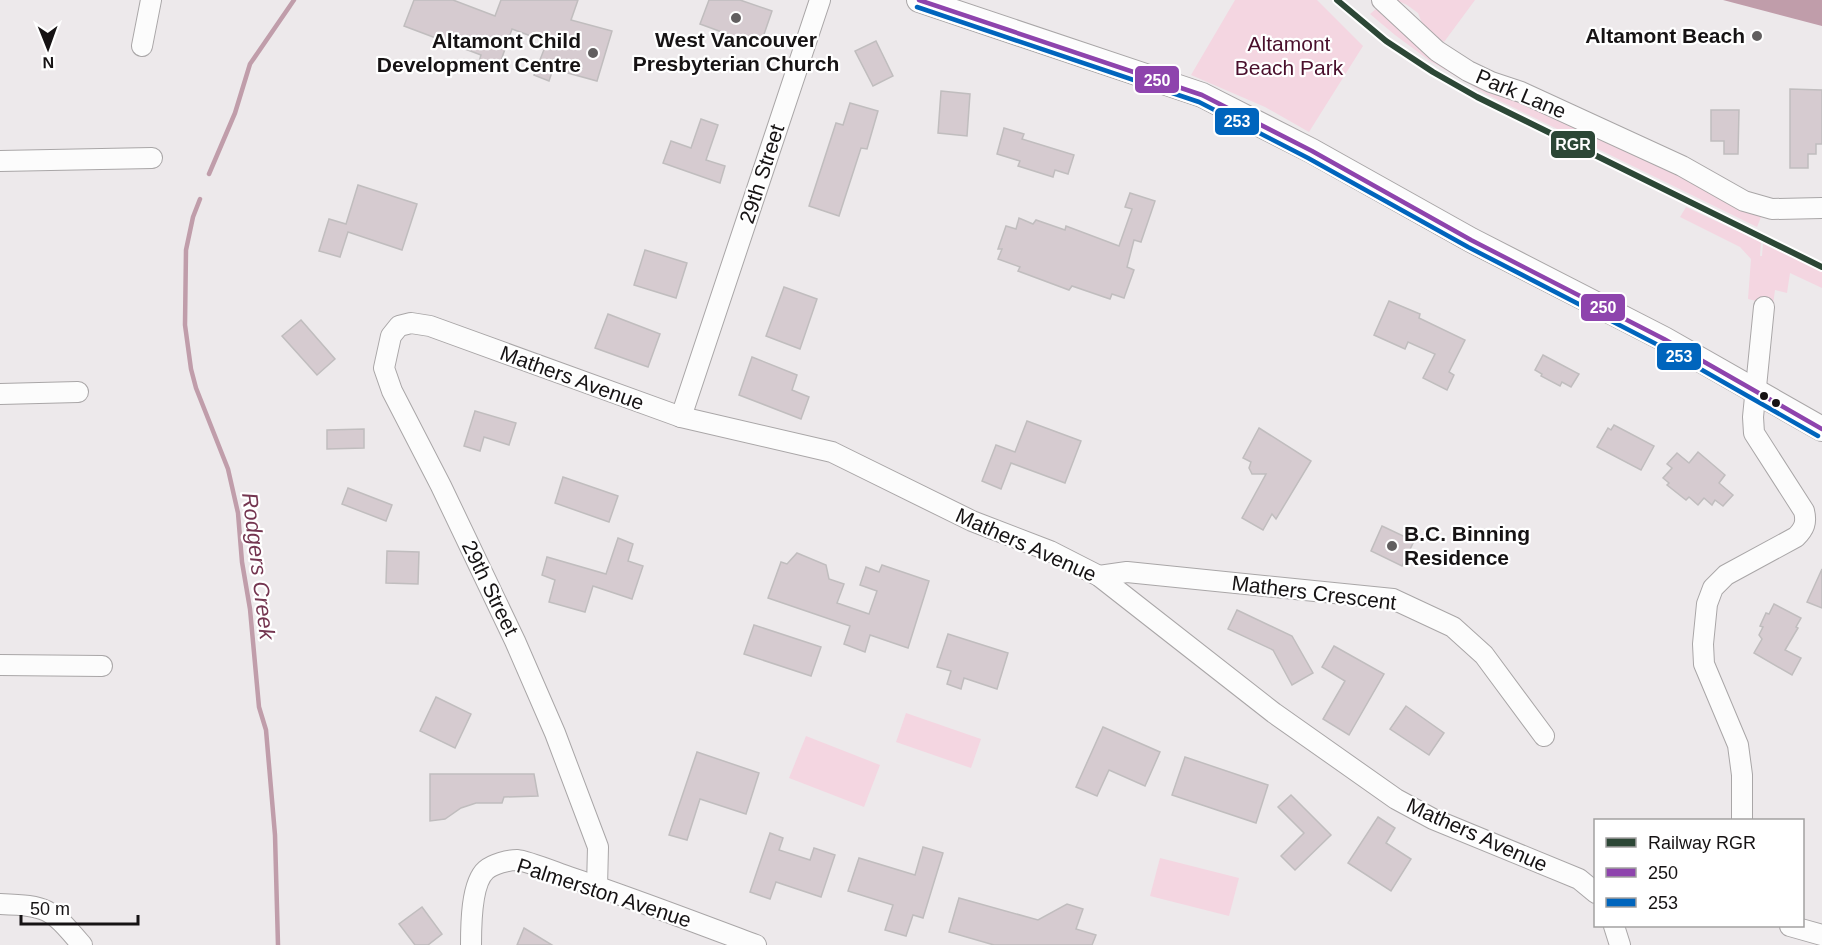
<svg xmlns="http://www.w3.org/2000/svg" width="1822" height="945" font-family="Arial,sans-serif">
	<style>
		.green { fill: #f4d6e1 }
		.water { fill: #c09daa }
		.lines { fill: none; stroke-linecap: round; stroke-linejoin: round }
		.stream { stroke: #c09daa; stroke-width: 4.5 }
		.building { fill: #d6cbd0; stroke: #c0bdbe; stroke-width: 1.5 }
		.minor-casing { stroke: #a9a6a7; stroke-width: 22 }
		.major-casing { stroke: #a9a6a7; stroke-width: 26 }
		.minor { stroke: #fcfcfc; stroke-width: 20 }
		.major { stroke: #fcfcfc; stroke-width: 24 }
		.bus-1-casing { stroke: #fff; stroke-width: 9 }
		.bus-2-casing { stroke: #fff; stroke-width: 9 }
		.bus-1 { stroke: #8e44ad; stroke-width: 4.5 }
		.bus-2 { stroke: #0065bd; stroke-width: 4.5 }
		.rail-1-casing { stroke: #fff; stroke-width: 10 }
		.rail-1 { stroke: #2c4736; stroke-width: 6 }
		.poi-dot { fill: #615e5f; stroke: #fff; stroke-width: 2 }
		.bus-dot { fill: #161314; stroke: #fff; stroke-width: 2 }
		.labels { text-anchor: middle; stroke-width: 4.5; stroke-linejoin: round; paint-order: stroke }
		.poi-label { font-size: 21px; font-weight: bold; fill: #161314; stroke: #fff; text-anchor: end }
		.park-label { font-size: 21px; fill: #4a0f2c; stroke: #fff }
		.street-label { font-size: 21px; fill: #161314; stroke: #fff }
		.water-label { font-size: 22px; font-style: italic; fill: #743550; stroke: #fff }
		.line-badge { stroke: #fff; stroke-width: 2 }
		.badge-label { font-size: 16px; text-anchor: middle; font-weight: bold; fill: #fff }
	</style>
	<rect width="100%" height="100%" fill="#ede9eb"/>
	<g class="green">
		<path d="M1235,0H1317L1363,46L1309,132L1265,107L1191,75Z"/>
		<path d="M1396,0H1475L1444,42L1424,28L1418,13L1407,5Z"/>
		<path d="M1377,8L1560,116L1761,217L1757,227L1488,95L1430,61L1395,35L1370,14Z"/>
		<path d="M1686,207L1761,242L1760,256H1762L1763,243L1822,272V288L1790,273L1787,293L1775,290L1773,305L1748,299L1751,259L1740,247L1680,217Z"/>
		<path d="M906,713L981,739L971,768L896,742Z"/>
		<path d="M806,736L880,765L864,807L789,778Z"/>
		<path d="M1160,858L1239,878L1229,916L1150,896Z"/>
	</g>
	<path class="water" d="M1723,0H1822V26Z"/>
	<g class="lines">
		<g class="stream">
			<path d="M209,174L235,113L250,64L294,0"/>
			<path d="M200,199L193,217L186,250L185,325L191,369L196,388L228,469L238,513L242,562L250,609L259,707L266,730L275,835L278,945"/>
		</g>
	</g>
	<g class="building">
		<path d="M414,0H453L495,16L501,0H578L571,20L612,31L597,81L553,69L549,81L534,75L547,42L512,29L498,69L479,62L481,55L404,26Z"/>
		<path d="M709,0H740L772,11L760,46L700,24Z"/>
		<path d="M876,41L893,76L873,86L855,51Z"/>
		<path d="M1790,89L1822,90V144H1816V154H1808V168H1790Z"/>
		<path d="M941,91L970,94L967,136L938,133Z"/>
		<path d="M850,103L878,111L867,149L861,148L839,216L809,206L836,123L843,125Z"/>
		<path d="M1711,110H1739L1738,154H1724V141H1711Z"/>
		<path d="M701,119L718,125L706,160L725,166L720,183L663,163L671,141L691,148Z"/>
		<path d="M1004,128L1024,134L1022,139L1074,155L1068,174L1055,170L1053,177L1018,166L1020,161L997,154Z"/>
		<path d="M358,185L417,204L402,250L348,232L340,257L319,251L329,219L346,224Z"/>
		<path d="M1130,193L1155,201L1141,242L1134,240L1127,267L1134,270L1124,298L1112,294L1110,299L1072,286L1069,290L1018,271L1020,267L998,259L1002,249H998L1006,226L1016,229L1019,218L1033,224L1036,220L1065,230L1066,226L1119,246L1132,209L1125,207Z"/>
		<path d="M645,250L687,263L676,298L634,285Z"/>
		<path d="M784,287L817,299L800,349L766,336Z"/>
		<path d="M1389,301L1420,314L1419,318L1465,340L1449,372L1454,375L1447,390L1423,378L1435,354L1408,342L1405,349L1374,335Z"/>
		<path d="M608,314L660,334L648,367L595,348Z"/>
		<path d="M301,320L335,359L317,375L282,336Z"/>
		<path d="M1543,355L1579,374L1571,387L1562,382L1560,386L1541,376L1542,374L1535,370Z"/>
		<path d="M752,357L797,375L792,390L809,397L801,419L739,395Z"/>
		<path d="M475,411L516,423L509,445L484,437L480,451L464,446Z"/>
		<path d="M1027,421L1081,441L1065,483L1011,463L1001,489L982,481L996,445L1015,452Z"/>
		<path d="M1614,425L1654,446L1641,470L1597,447L1608,428L1611,430Z"/>
		<path d="M1259,428L1311,461L1276,519L1272,514L1263,530L1242,518L1266,474H1252L1249,468L1251,462L1243,458Z"/>
		<path d="M364,429V448L327,449V430Z"/>
		<path d="M1698,452L1725,475L1719,483L1733,495L1723,506L1715,500L1712,505L1704,498L1698,505L1689,497L1686,500L1667,485L1669,483L1663,478L1672,468L1667,464L1677,453L1689,463Z"/>
		<path d="M563,477L618,496L609,522L555,503Z"/>
		<path d="M348,488L392,505L386,521L342,504Z"/>
		<path d="M1382,526L1414,541L1402,566L1371,551Z"/>
		<path d="M618,538L633,544L628,561L643,566L632,599L593,586L585,612L549,602L555,580L542,575L547,557L606,574Z"/>
		<path d="M387,551L419,552L418,584L386,583Z"/>
		<path d="M797,553L826,565L829,579L844,584L837,603L869,614L877,591L860,585L866,567L879,572L882,565L929,581L908,648L870,635L865,652L844,644L850,626L768,598L781,562L787,564Z"/>
		<path d="M1822,569V608L1807,602Z"/>
		<path d="M1774,604L1801,618L1796,627L1798,628L1785,650L1801,658L1792,675L1754,653L1762,639L1759,635L1763,627L1760,626L1766,613L1769,614Z"/>
		<path d="M1237,610L1292,636L1313,673L1292,685L1273,650L1228,629Z"/>
		<path d="M754,625L821,647L811,676L744,654Z"/>
		<path d="M948,634L1008,653L997,689L964,678L961,689L947,684L951,671L937,667Z"/>
		<path d="M1334,646L1384,674L1349,735L1323,719L1345,681L1322,667Z"/>
		<path d="M436,697L471,714L455,748L420,731Z"/>
		<path d="M1406,706L1444,733L1429,755L1390,729Z"/>
		<path d="M1103,727L1160,752L1145,786L1109,770L1097,796L1076,787Z"/>
		<path d="M697,752L759,773L746,814L700,799L687,840L669,835Z"/>
		<path d="M1185,757L1268,785L1256,823L1172,795Z"/>
		<path d="M430,774H534L538,796L504,797L502,803H476L461,808L445,819L430,821Z"/>
		<path d="M1291,795L1331,835L1295,870L1281,856L1304,833L1278,807Z"/>
		<path d="M1378,817L1395,828L1386,843L1411,859L1391,891L1348,863Z"/>
		<path d="M770,833L783,838L779,850L810,860L814,848L835,855L821,897L776,882L770,899L750,892Z"/>
		<path d="M923,847L943,853L923,918L913,915L906,936L885,930L893,905L848,891L859,858L915,875Z"/>
		<path d="M959,898L1038,920L1067,904L1083,909L1076,929L1096,935L1092,945H994L949,932Z"/>
		<path d="M422,907L442,934L428,945H415L399,924Z"/>
		<path d="M524,928L552,945H517Z"/>
	</g>
	<g class="lines">
		<g class="minor-casing">
			<g id="minor">
				<path d="M1382,0L1437,51L1468,71L1491,82L1521,92L1682,166L1744,201L1772,209L1822,208"/>
				<path d="M142,46L151,0"/>
				<path d="M0,161L152,158"/>
				<path d="M0,394L78,392"/>
				<path d="M681,417L820,0"/>
				<path d="M1099,576L1127,572L1393,599L1453,627L1484,655L1544,736"/>
				<path d="M0,665L102,666"/>
				<path d="M1742,820V775L1738,745L1704,664L1703,644L1707,604L1713,588L1726,575L1796,537C1804,529 1807,523 1804,511L1754,433L1753,417L1764,307"/>
				<path d="M597,887L598,847L555,733L515,641L441,486L392,391L384,368L391,336L399,326L411,323L430,326L681,417L832,452L972,521L1050,551L1099,576L1274,713L1396,799L1433,819L1579,879L1596,893"/>
				<path d="M0,904C49,906 50,908 82,945"/>
				<path d="M1614,926L1620,945"/>
				<path d="M1790,926L1822,935"/>
				<path d="M471,945C471,926 471,883 486,870C493,864 508,860 517,860C528,861 557,873 569,877C632,898 694,922 756,945"/>
			</g>
		</g>
		<g class="major-casing">
			<path id="major" d="M919,0L1202,95L1312,151L1471,240L1664,339L1822,429"/>
		</g>
		<use href="#minor" class="minor"/>
		<use href="#major" class="major"/>
		<g class="bus-1-casing">
			<path id="bus-1" d="M919,0L1202,95L1312,151L1471,240L1664,339L1822,429"/>
		</g>
		<g class="bus-2-casing">
			<path id="bus-2" d="M917,7L1199,102L1308,158L1468,247L1660,346L1818,436"/>
		</g>
		<use href="#bus-1" class="bus-1"/>
		<use href="#bus-2" class="bus-2"/>
		<g class="rail-1-casing">
			<path id="rail-1" d="M1337,0L1386,41L1433,72L1477,97L1822,267"/>
		</g>
		<use href="#rail-1" class="rail-1"/>
	</g>
	<g class="poi-dot">
		<circle cx="736" cy="18" r="6"/>
		<circle cx="1757" cy="36" r="6"/>
		<circle cx="593" cy="53" r="6"/>
		<circle cx="1392" cy="546" r="6"/>
	</g>
	<g class="bus-dot">
		<circle cx="1764" cy="396" r="5"/>
		<circle cx="1776" cy="403" r="5"/>
	</g>
	<g class="labels">
		<g class="poi-label">
			<text x="1745" y="43">Altamont Beach</text>
			<text x="736" y="47" text-anchor="middle">West Vancouver<tspan x="736" dy="24">Presbyterian Church</tspan></text>
			<text x="581" y="48">Altamont Child<tspan x="581" dy="24">Development Centre</tspan></text>
			<text x="1404" y="541" text-anchor="start">B.C. Binning<tspan x="1404" dy="24">Residence</tspan></text>
		</g>
		<g class="park-label">
			<text x="1289" y="51">Altamont<tspan x="1289" dy="24">Beach Park</tspan></text>
		</g>
		<g class="street-label">
			<text transform="translate(1521 94) rotate(23)" y="7">Park Lane</text>
			<text transform="translate(762 174) rotate(-72)" y="7">29th Street</text>
			<text transform="translate(572 378) rotate(20)" y="7">Mathers Avenue</text>
			<text transform="translate(1026 545) rotate(24)" y="7">Mathers Avenue</text>
			<text transform="translate(490 588) rotate(64)" y="7">29th Street</text>
			<text transform="translate(1314 593) rotate(7)" y="7">Mathers Crescent</text>
			<text transform="translate(1477 835) rotate(24)" y="7">Mathers Avenue</text>
			<text transform="translate(604 893) rotate(18)" y="7">Palmerston Avenue</text>
		</g>
		<g class="water-label">
			<text transform="translate(259 566) rotate(83)" y="8">Rodgers Creek</text>
		</g>
	</g>
	<g class="line-badge">
		<rect x="1134" y="65" width="46" height="29" rx="6" fill="#8e44ad"/>
		<rect x="1214" y="107" width="46" height="29" rx="6" fill="#0065bd"/>
		<rect x="1550" y="130" width="46" height="29" rx="6" fill="#2c4736"/>
		<rect x="1580" y="293" width="46" height="29" rx="6" fill="#8e44ad"/>
		<rect x="1656" y="342" width="46" height="29" rx="6" fill="#0065bd"/>
	</g>
	<g class="badge-label">
		<text x="1157" y="86">250</text>
		<text x="1237" y="127">253</text>
		<text x="1573" y="150">RGR</text>
		<text x="1603" y="313">250</text>
		<text x="1679" y="362">253</text>
	</g>
	<rect x="1594" y="819" width="210" height="108" fill="#ffffff" stroke="#a2a1a1" stroke-width="1.5"/>
	<rect x="1606" y="838" width="30" height="9" fill="#2c4736" stroke="#a2a1a1" stroke-width="1.5"/>
	<text x="1648" y="849" font-size="18" fill="#161314">Railway RGR</text>
	<rect x="1606" y="868" width="30" height="9" fill="#8e44ad" stroke="#a2a1a1" stroke-width="1.5"/>
	<text x="1648" y="879" font-size="18" fill="#161314">250</text>
	<rect x="1606" y="898" width="30" height="9" fill="#0065bd" stroke="#a2a1a1" stroke-width="1.5"/>
	<text x="1648" y="909" font-size="18" fill="#161314">253</text>
	<g transform="translate(48 48) rotate(179)" stroke="#ffffff" stroke-width="4.5" paint-order="stroke">
	<path d="M0-4.5L10 22L0 15L-10 22Z" fill="#161314"/>
	<text y="-9" font-size="16" font-weight="bold" text-anchor="middle" fill="#161314">N</text>
	</g>
	<path d="M21 915v9h117v-9" fill="none" stroke="#161314" stroke-width="3"/>
	<text x="30" y="915" font-size="18" fill="#161314" stroke="#ffffff" stroke-width="4.5" paint-order="stroke">50 m</text>
</svg>
